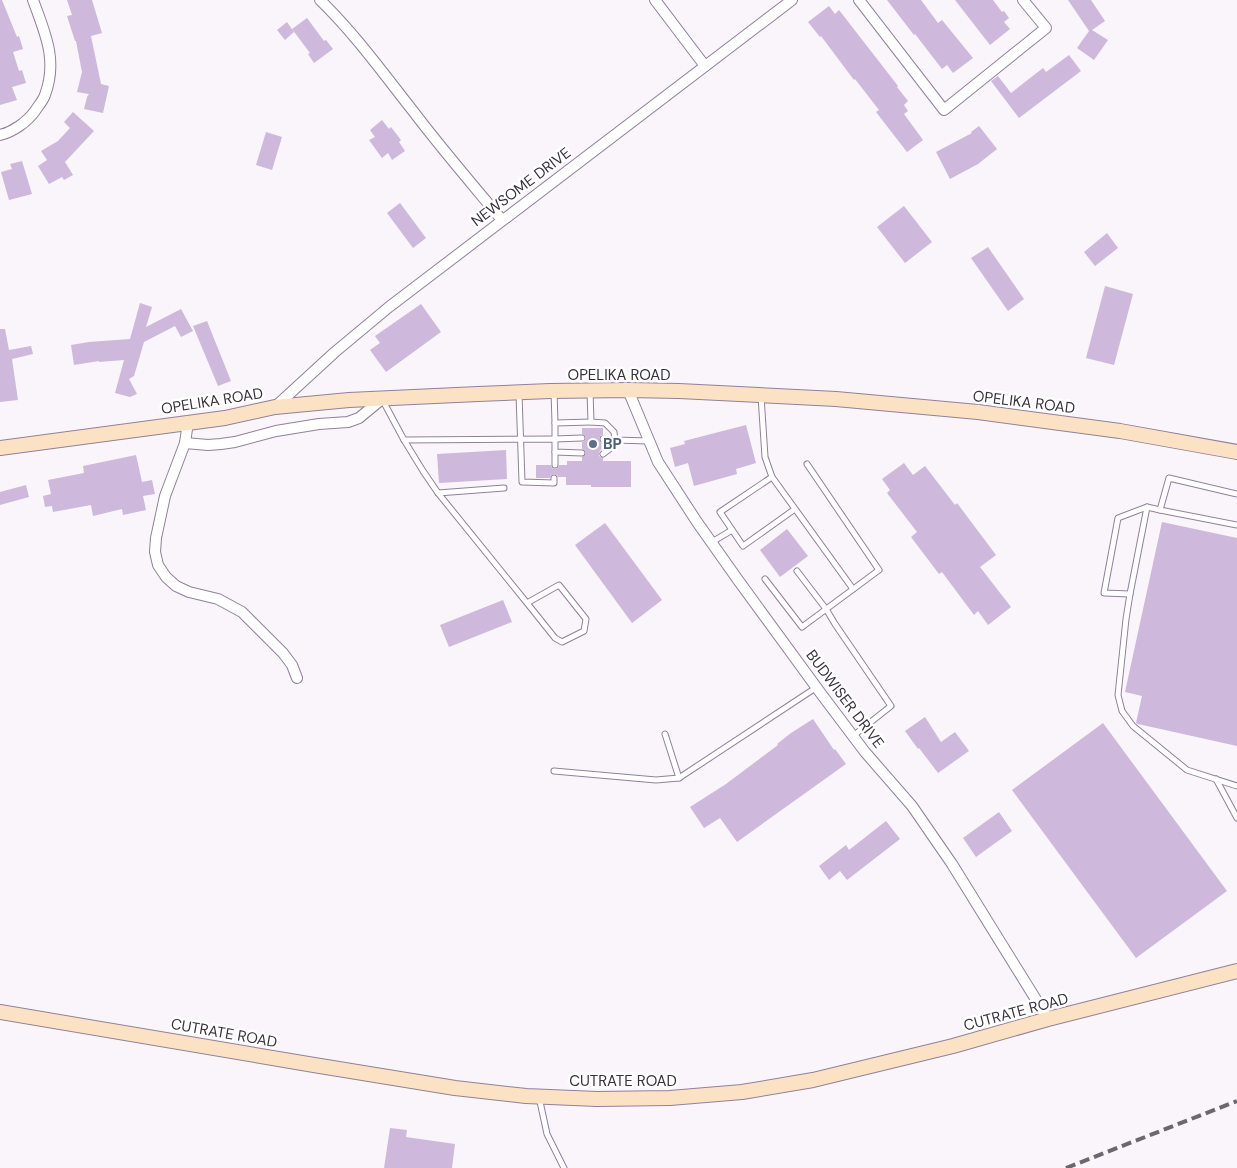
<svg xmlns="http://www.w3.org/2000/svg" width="1237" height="1168" font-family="'DM Sans',sans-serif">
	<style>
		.building { fill: #ceb8db }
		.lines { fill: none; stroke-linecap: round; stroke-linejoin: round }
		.lane-casing { stroke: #91809b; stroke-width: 7 }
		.street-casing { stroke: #91809b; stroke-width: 12 }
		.secondary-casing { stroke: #91809b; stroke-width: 16 }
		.lane { stroke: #fff; stroke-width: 5 }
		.street { stroke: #fff; stroke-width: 10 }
		.secondary { stroke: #fbe2c5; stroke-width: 14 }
		.rail { stroke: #6c6670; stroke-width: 4; stroke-dasharray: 10 5; stroke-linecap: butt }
		.service-dot { fill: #5c6f8a; stroke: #fff; stroke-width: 2 }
		.labels { text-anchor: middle; stroke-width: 5; stroke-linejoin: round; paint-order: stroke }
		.street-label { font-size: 15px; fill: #39323d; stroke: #fff }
		.service-label { font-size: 15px; font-weight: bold; fill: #4e5e75; stroke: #fff; text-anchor: start }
	</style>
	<rect width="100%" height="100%" fill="#f9f5fb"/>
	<g class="building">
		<path d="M0,0H2L17,37L19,36L23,49L13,52L19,71L22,70L26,83L12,87L17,100L0,105Z"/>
		<path d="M67,0H92L102,33L91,36L101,84L109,86L103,113L84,109L87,97L89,94L77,92L82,72L76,41H75L67,16L72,15Z"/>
		<path d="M887,0H921L938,23L942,20L973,58L953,73L947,65L942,69L915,34L914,35Z"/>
		<path d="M955,0H993L1002,12L1004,11L1009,18L1004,22L1010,29L990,45Z"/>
		<path d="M1068,0H1091L1105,21L1092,30L1108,40L1094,60L1077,48L1089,31Z"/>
		<path d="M829,6L835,14L839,10L898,86L897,87L908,101L904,105L908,111L904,114L923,140L907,152L876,112L879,110L855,79L854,80L821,36L820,37L808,22Z"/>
		<path d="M307,18L324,41L326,40L333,49L314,63L308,54L310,53L292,29Z"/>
		<path d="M287,22L294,32L285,40L277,30Z"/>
		<path d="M1069,55L1081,71L1019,118L991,81L998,76L1011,93L1043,68L1046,72Z"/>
		<path d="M73,112L94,131L65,162L73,175L64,180L62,177L49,184L38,166L47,160L41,151L58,141L70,128L64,122Z"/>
		<path d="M382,120L389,129L391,127L401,140L399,142L405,151L392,160L388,153L382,158L369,140L375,137L370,130Z"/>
		<path d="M979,126L997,149L978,164L950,179L936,152L972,133L971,132Z"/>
		<path d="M266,132L282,137L272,170L256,165Z"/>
		<path d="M22,161L32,194L9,200L1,172L12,169L10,164Z"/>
		<path d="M400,203L426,238L413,248L387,213Z"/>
		<path d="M904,206L932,242L905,263L877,227Z"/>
		<path d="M1107,233L1118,248L1095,266L1084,252Z"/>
		<path d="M988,247L1024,299L1008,311L971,258Z"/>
		<path d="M1105,286L1133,294L1114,365L1086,358Z"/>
		<path d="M140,303L152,307L146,327L181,309L193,331L181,337L175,326L144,342L134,376L129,379L137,394L130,397L115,393L124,360L99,362V361L74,365L71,345L89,342L130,339Z"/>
		<path d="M421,304L441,332L386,372L370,350L380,343L375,336Z"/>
		<path d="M207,321L231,381L218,386L193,326Z"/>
		<path d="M0,329H5L9,350L31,346L33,354L12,359L18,400L0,402Z"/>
		<path d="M746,425L756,463L736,469L737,474L694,486L688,463L675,467L670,448L685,444L684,441Z"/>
		<path d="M582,428H603V435H601L599,438L600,442L603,443V448L599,452V456L603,458V461H631V487H591V485H566V477H558L557,475L554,474L551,475L550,478H536V465H551L552,468L555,469L558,468L559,465H567V461H582V457L585,456L586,453L585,450L582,449V442L585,441L586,438L585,435L582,434Z"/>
		<path d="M506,450L507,479L439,483L437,454Z"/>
		<path d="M136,455L142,482L152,480L155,494L143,496L146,510L123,515L122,509L93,516L91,505L53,512L52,506L45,507L43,496L51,494L48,480L84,473L83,466Z"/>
		<path d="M904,463L913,475L925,466L955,505L957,503L996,555L980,567L1011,607L988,625L978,611L974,615L942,572L939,574L911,537L917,532L887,493L890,490L882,479Z"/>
		<path d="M26,485L29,497L0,505V492Z"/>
		<path d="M1162,522L1237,538V746L1138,724L1136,723L1142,696L1125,692Z"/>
		<path d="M605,523L662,600L632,623L575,545Z"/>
		<path d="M787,529L808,556L780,577L760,550Z"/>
		<path d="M503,600L512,622L449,647L440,625Z"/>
		<path d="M925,717L941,742L955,732L969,751L938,773L919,748L918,749L905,731Z"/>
		<path d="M813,719L834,750L835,749L846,764L737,842L720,818L704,828L690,807L726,784L778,745L777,744L791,733Z"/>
		<path d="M1103,723L1227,891L1136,958L1012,790Z"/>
		<path d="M999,812L1012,831L976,857L963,838Z"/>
		<path d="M886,821L900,839L847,880L840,871L829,880L819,866L846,845L849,850Z"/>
		<path d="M390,1128L407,1130L406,1137L455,1144L452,1168H384Z"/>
	</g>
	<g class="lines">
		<g class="lane-casing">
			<g id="lane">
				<path d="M554,391L555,423"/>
				<path d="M590,391L591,422L605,423L614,432L615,440L648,441"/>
				<path d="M519,394L522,482L554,483V478"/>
				<path d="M761,396L765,457L772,477"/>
				<path d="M382,399L404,440L423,471L438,493L527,603L555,638L562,642L584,631L586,619L559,585L527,603"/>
				<path d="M582,438L555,439V423L591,422"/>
				<path d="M603,439L615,440L611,448L603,454"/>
				<path d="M404,440L555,439V452L582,453"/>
				<path d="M555,465V452"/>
				<path d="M438,493L504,488"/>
				<path d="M1237,494L1169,478L1160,510L1237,525"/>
				<path d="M1147,507L1130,594L1126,619L1118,695L1122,711L1133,726L1187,770L1237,786"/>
				<path d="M795,509L743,546L720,512L772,477L853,589"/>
				<path d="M712,542L732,530"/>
				<path d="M797,571L826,609L835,624L891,706L853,736"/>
				<path d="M765,579L802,627L879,570L807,464"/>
				<path d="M1130,594L1104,593L1118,518L1147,507L1160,510"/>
				<path d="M665,734L679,778"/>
				<path d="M554,771L656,780L679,778L817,687"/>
				<path d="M1216,779L1237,818"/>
				<path d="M539,1097L547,1134L564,1168"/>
			</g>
		</g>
		<g class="street-casing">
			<g id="street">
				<path d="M320,0C355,34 383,73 413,111C441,148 472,184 502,220"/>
				<path d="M655,0L705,66"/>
				<path d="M859,0L944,110L1046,28L1023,0"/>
				<path d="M0,135C13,132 27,122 35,111C38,106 43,101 45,95C58,60 45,33 33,0"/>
				<path d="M628,390L658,462L697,522L738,580L822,695L865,752L912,806L952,864L1048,1019"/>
				<path d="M275,407L335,352L389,307L792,0"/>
				<path d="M188,422L185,443L165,496L156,538L155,552L158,565L166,577L176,586L189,592L218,599L242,612L283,653L292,665L297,678"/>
				<path d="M185,443L208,445L221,444L235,442L276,431L319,424L348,422L359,418L382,399"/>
			</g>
		</g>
		<g class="secondary-casing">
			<g id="secondary">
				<path d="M0,448L225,418L275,407L349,400L478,394L550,391L628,390L679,391L836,399L978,412L1120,431L1237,452"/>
				<path d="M0,1012L314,1065L455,1088L526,1096L597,1099L670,1098L742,1092L813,1080L953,1046L1048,1019L1237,971"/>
			</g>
		</g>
		<use href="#lane" class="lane"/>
		<use href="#street" class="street"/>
		<use href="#secondary" class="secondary"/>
		<path class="rail" d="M1066,1168L1237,1101"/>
	</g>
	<circle class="service-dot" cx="593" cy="444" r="5"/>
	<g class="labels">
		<g class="street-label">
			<text transform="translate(521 187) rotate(-37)" y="5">NEWSOME DRIVE</text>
			<text x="619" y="380">OPELIKA ROAD</text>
			<text transform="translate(212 401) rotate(-9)" y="5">OPELIKA ROAD</text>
			<text transform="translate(1024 402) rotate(7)" y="5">OPELIKA ROAD</text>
			<text transform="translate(845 699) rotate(53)" y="5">BUDWISER DRIVE</text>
			<text transform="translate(1016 1012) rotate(-15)" y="5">CUTRATE ROAD</text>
			<text transform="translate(224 1033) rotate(10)" y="5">CUTRATE ROAD</text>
			<text x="623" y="1086">CUTRATE ROAD</text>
		</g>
		<g class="service-label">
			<text x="603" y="449">BP</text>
		</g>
	</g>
</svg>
